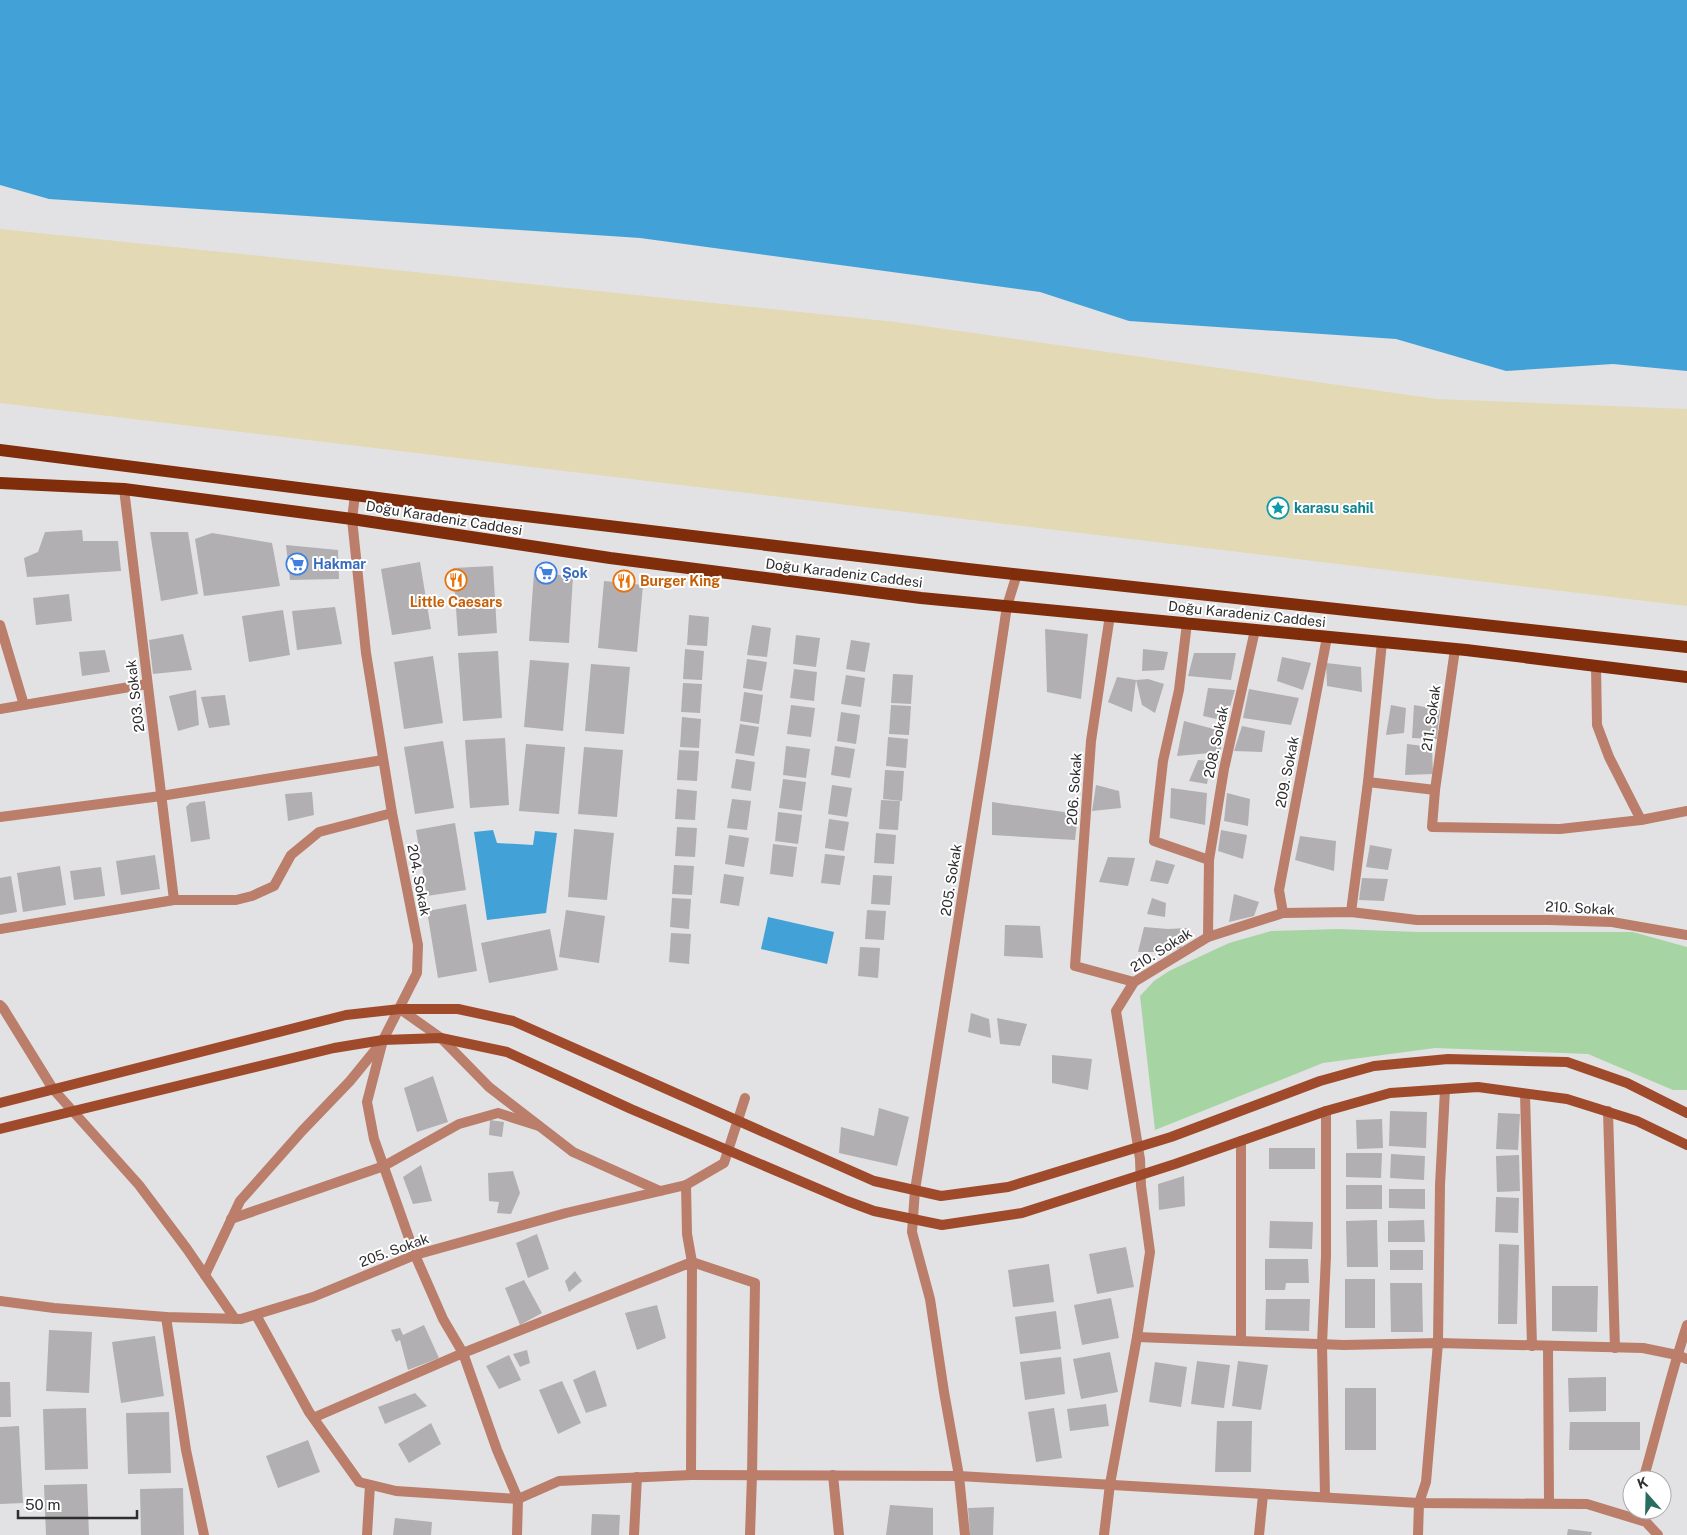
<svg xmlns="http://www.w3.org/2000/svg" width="1687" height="1535" font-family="'Public Sans',sans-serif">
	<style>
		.green { fill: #a6d5a3 }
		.sand { fill: #e3d9b4 }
		.water { fill: #42a2d8 }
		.building { fill: #b1afb1 }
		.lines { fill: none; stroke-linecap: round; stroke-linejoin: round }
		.street { stroke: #ba7e6a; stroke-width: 10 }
		.secondary { stroke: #a04a2c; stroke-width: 10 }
		.primary { stroke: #802d0b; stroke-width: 12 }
		.labels { text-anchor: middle; stroke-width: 4; stroke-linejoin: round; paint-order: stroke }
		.culture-label { font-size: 14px; font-weight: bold; fill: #0d838f; stroke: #fff; text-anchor: start }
		.street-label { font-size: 14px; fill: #2e2e2f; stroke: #fff }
		.shop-label { font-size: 14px; font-weight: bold; fill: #366cbe; stroke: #fff; text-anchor: start }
		.food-label { font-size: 14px; font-weight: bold; fill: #c56008; stroke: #fff; text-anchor: start }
	</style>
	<rect width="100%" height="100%" fill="#e2e2e4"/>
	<path class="green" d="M1339,929L1418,932H1633L1687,947V1090H1673L1588,1054L1435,1048L1323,1063L1155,1130L1140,996L1154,981L1169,971L1229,943L1271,931Z"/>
	<path class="sand" d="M0,229L896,322L1437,399L1687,409V606L0,403Z"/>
	<g class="water">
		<path d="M0,0H1687V371L1613,364L1506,371L1396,339L1129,321L1040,292L640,238L49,199L0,185Z"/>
		<path d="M493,830L497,843L533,845L535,831L557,833L546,913L487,920L474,832Z"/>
		<path d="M768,917L834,932L827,964L761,949Z"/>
	</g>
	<g class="building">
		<path d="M82,530L83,541H118L121,571L27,577L24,558L38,552L45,532Z"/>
		<path d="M150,532H188L198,594L161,601Z"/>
		<path d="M212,533L272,543L280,586L204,596L195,539Z"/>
		<path d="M286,545L338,550L339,579L290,580Z"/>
		<path d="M420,562L431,629L392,635L381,569Z"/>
		<path d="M493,566L497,633L458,636L453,568Z"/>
		<path d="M534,573L573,576L569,643L529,641Z"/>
		<path d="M604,581L643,585L637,652L598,648Z"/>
		<path d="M69,594L72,621L36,625L33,598Z"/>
		<path d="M335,607L342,644L297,650L292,611Z"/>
		<path d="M283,610L290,655L249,662L242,616Z"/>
		<path d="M689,615L709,617L707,646L687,645Z"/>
		<path d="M752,625L771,628L767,657L747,655Z"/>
		<path d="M1045,629L1088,634L1081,699L1047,692Z"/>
		<path d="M183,634L192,670L153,674L149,640Z"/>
		<path d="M796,635L820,638L816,667L793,664Z"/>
		<path d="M851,640L870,643L865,672L846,669Z"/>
		<path d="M685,649L704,651L702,680L683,679Z"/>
		<path d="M1143,649L1168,652L1164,670L1142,671Z"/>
		<path d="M105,650L110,672L82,676L79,652Z"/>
		<path d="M498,651L502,718L463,721L458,653Z"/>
		<path d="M1194,653H1236L1231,680L1188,676Z"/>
		<path d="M433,656L443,723L404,729L394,662Z"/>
		<path d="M1282,657L1311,663L1303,690L1277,681Z"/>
		<path d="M747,659L767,662L762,691L743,688Z"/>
		<path d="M530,660L569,663L563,731L524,727Z"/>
		<path d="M1326,663L1361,667L1362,692L1327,686Z"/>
		<path d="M591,664L630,667L624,734L585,731Z"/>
		<path d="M794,669L817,672L814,701L790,698Z"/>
		<path d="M893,674L913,675L911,704L891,703Z"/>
		<path d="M846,675L865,678L861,707L841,704Z"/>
		<path d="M1117,677L1136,680L1148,679L1164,684L1155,713L1142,705L1136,680L1132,712L1108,702Z"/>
		<path d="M683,683L702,684L700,713L681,712Z"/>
		<path d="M1208,688L1235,690L1226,721L1203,716Z"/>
		<path d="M1249,689L1299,698L1291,725L1243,718Z"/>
		<path d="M196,690L199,725L178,731L169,696Z"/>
		<path d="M744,692L763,695L759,724L740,721Z"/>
		<path d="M225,695L230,725L209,728L201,697Z"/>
		<path d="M791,705L815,708L811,737L787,734Z"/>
		<path d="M891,705L911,706L909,735L889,734Z"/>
		<path d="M1391,705L1406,708L1404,733L1386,735Z"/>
		<path d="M1414,705L1440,710L1437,739L1412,738Z"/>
		<path d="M841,712L860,715L856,744L837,741Z"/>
		<path d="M682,717L701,719L699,748L680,747Z"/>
		<path d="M1184,721L1221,731V752L1177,756Z"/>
		<path d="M740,724L759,727L754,756L735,753Z"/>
		<path d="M1242,726L1265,731L1262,752L1234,751Z"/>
		<path d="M888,737L908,739L906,768L886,766Z"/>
		<path d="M505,738L509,805L470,808L465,740Z"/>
		<path d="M443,741L454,808L415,814L404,747Z"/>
		<path d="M526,744L565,747L559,814L519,811Z"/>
		<path d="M1407,744L1432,747L1433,774L1405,775Z"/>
		<path d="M786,746L810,749L806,778L783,775Z"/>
		<path d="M835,746L855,749L850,778L831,775Z"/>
		<path d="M584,747L623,750L617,817L578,814Z"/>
		<path d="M679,750L699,751L697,781L677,780Z"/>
		<path d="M736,759L755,762L751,791L731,788Z"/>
		<path d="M1198,760L1211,761L1207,784L1189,781Z"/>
		<path d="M885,770L904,771L902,801L883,799Z"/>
		<path d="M783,779L806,782L802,811L779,808Z"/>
		<path d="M832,785L852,788L847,817L828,814Z"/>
		<path d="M1096,785L1119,791L1121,808L1092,811Z"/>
		<path d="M1171,788L1207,793L1205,825L1170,818Z"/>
		<path d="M677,789L697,791L695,820L675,819Z"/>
		<path d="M312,792L314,815L288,821L285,794Z"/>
		<path d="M1227,793L1250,799L1248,826L1224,821Z"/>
		<path d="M732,799L751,801L747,830L727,828Z"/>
		<path d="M881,800L900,801L898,830L879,829Z"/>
		<path d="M205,801L210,839L191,842L186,807L190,803Z"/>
		<path d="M992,802L1078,814L1075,840L992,835Z"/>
		<path d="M778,812L802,815L798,844L775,841Z"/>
		<path d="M829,819L849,822L844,851L825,848Z"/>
		<path d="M455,823L466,890L427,896L416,830Z"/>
		<path d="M677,827L697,828L695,857L675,856Z"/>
		<path d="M574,829L614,833L607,900L568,897Z"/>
		<path d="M1221,830L1247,835L1243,859L1218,851Z"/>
		<path d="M876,833L896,835L894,864L874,863Z"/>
		<path d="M729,835L749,838L744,867L725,864Z"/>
		<path d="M1300,836L1336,841L1334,871L1295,860Z"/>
		<path d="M773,844L797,847L793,877L770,874Z"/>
		<path d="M1370,845L1392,849L1388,870L1366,867Z"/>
		<path d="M825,854L845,856L840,885L821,883Z"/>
		<path d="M155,855L160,889L121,895L116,861Z"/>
		<path d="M1108,857L1135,858L1128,886L1099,882Z"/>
		<path d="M1156,860L1175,865L1168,884L1150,881Z"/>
		<path d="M674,865L694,866L692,895L672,894Z"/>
		<path d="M60,866L66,905L23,912L17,873Z"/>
		<path d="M101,867L105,896L74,900L70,871Z"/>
		<path d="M724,874L744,877L739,906L720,903Z"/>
		<path d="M873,875L892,876L890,905L871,904Z"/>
		<path d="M11,876L17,912L0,915V878Z"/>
		<path d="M1362,878L1388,879L1384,901L1359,900Z"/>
		<path d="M1234,894L1259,902L1254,916L1229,922Z"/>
		<path d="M672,898L691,899L689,929L670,927Z"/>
		<path d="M1152,898L1166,903L1165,917L1147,914Z"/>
		<path d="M466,904L477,971L438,978L427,911Z"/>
		<path d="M566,910L605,916L599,963L559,957Z"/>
		<path d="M867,910L886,911L884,940L865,939Z"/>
		<path d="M1005,925L1040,926L1043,958L1004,956Z"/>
		<path d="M1144,927L1168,929L1187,928L1181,948L1162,952H1138Z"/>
		<path d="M550,929L558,970L489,983L481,943Z"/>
		<path d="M671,933L691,934L689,964L669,962Z"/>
		<path d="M860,947L880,948L878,978L858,976Z"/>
		<path d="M971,1013L989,1019L991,1038L968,1032Z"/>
		<path d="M997,1018L1027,1024L1020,1046L1000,1044Z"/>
		<path d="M1052,1055L1092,1059L1088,1090L1052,1083Z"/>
		<path d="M433,1076L448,1122L417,1132L404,1088Z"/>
		<path d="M879,1108L909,1117L897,1166L839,1153L841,1127L874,1136Z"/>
		<path d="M1390,1111L1427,1112L1426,1148L1389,1146Z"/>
		<path d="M1498,1113L1520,1114L1518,1150L1496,1149Z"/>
		<path d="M1382,1119L1383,1148L1357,1149L1356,1120Z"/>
		<path d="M490,1120L504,1122L502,1137L489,1135Z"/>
		<rect x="1269" y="1148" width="46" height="21"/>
		<path d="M1346,1153H1382L1381,1178L1346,1177Z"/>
		<path d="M1391,1154L1425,1156L1424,1180L1390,1178Z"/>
		<path d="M1519,1155L1520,1191L1497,1192L1496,1156Z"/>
		<path d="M421,1165L432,1201L413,1204L403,1177Z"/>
		<path d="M513,1171L520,1193L511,1214L497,1213L499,1202L489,1201L488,1173Z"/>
		<path d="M1184,1176L1185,1206L1159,1210L1158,1184Z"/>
		<rect x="1346" y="1185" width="36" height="24"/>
		<path d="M1389,1189H1425V1209L1389,1208Z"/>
		<path d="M1496,1197L1519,1198L1518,1233L1495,1232Z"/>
		<path d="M1377,1220L1378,1267H1347L1346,1221Z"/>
		<path d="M1424,1220L1425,1242H1388V1221Z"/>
		<path d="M1270,1221L1313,1222L1312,1249L1269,1248Z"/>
		<path d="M537,1234L549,1269L528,1278L516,1243Z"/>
		<path d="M1499,1244L1519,1245L1517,1324H1498Z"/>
		<path d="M1126,1247L1134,1287L1097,1294L1089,1254Z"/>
		<rect x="1390" y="1250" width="33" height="20"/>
		<path d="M1265,1259H1308L1309,1283H1286L1285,1290H1265Z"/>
		<path d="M1049,1264L1054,1302L1013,1307L1008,1270Z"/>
		<path d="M575,1271L582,1281L569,1292L565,1281Z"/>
		<rect x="1345" y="1279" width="30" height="49"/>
		<path d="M524,1280L542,1313L520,1325L505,1288Z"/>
		<path d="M1390,1283H1422L1423,1332H1391Z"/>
		<path d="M1552,1286H1598L1597,1332L1552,1331Z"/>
		<path d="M1111,1298L1119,1338L1082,1345L1074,1305Z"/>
		<path d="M1266,1299H1310L1309,1331L1265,1330Z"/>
		<path d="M657,1305L666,1338L637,1350L625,1313Z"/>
		<path d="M1056,1311L1061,1349L1020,1354L1015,1317Z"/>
		<path d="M424,1325L439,1358L408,1370L400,1340L396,1342L391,1330L400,1328L403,1335Z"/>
		<path d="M49,1330L92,1332L89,1393L46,1391Z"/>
		<path d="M155,1336L164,1396L121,1403L112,1342Z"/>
		<path d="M527,1350L530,1363L520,1367L513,1354Z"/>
		<path d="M1110,1352L1118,1392L1081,1399L1073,1359Z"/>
		<path d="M509,1355L521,1380L499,1389L486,1366Z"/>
		<path d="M1061,1357L1065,1394L1025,1400L1020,1362Z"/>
		<path d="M1197,1361L1230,1365L1224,1408L1191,1404Z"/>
		<path d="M1238,1361L1268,1365L1261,1410L1232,1406Z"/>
		<path d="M1155,1362L1187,1367L1181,1407L1149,1402Z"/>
		<path d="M595,1370L607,1406L586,1413L573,1380Z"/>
		<path d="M1606,1377V1411L1569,1412L1568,1378Z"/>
		<path d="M562,1381L581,1423L558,1434L539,1390Z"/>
		<path d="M0,1382H10L11,1417H0Z"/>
		<rect x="1345" y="1388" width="31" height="62"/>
		<path d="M415,1393L427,1406L385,1424L378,1407Z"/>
		<path d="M1106,1404L1109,1426L1070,1431L1067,1409Z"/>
		<path d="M86,1408L88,1469L45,1470L43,1409Z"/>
		<path d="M1054,1408L1062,1458L1036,1462L1028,1412Z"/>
		<path d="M169,1412L171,1473L128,1474L126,1413Z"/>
		<path d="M1217,1421H1252L1251,1472H1215Z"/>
		<path d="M1570,1422H1640V1450H1569Z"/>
		<path d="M431,1423L441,1444L409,1463L398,1444Z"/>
		<path d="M19,1426L23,1503L0,1504V1427Z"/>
		<path d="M308,1440L320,1472L278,1488L266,1456Z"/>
		<path d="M87,1484L89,1535H46L44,1485Z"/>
		<path d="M183,1488L184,1535H141L140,1489Z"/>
		<path d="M890,1505L933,1508V1535H886Z"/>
		<path d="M994,1507L993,1535H970L968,1508Z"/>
		<path d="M592,1514L620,1515L619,1535H591Z"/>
		<path d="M395,1518L432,1522L431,1535H393Z"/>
		<path d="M1568,1529L1592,1532L1591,1535H1567Z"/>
	</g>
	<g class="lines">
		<g class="street">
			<path d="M124,489L174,900"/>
			<path d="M355,495L352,519L366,653L392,813L418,945L417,973L383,1040L367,1102L374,1139L415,1255L443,1319L463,1353L497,1450L518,1499L517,1535"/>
			<path d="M1110,615L1091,741L1075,966L1134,982"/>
			<path d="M1187,623L1179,690L1163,761L1154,841L1209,860L1208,937"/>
			<path d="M0,625L24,705"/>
			<path d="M0,709L147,684"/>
			<path d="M1368,782L1435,790L1432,827L1560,829L1641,820L1609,757L1597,725L1596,666"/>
			<path d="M1435,790L1455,649"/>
			<path d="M0,817L161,796L383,760"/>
			<path d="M1641,820L1687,811"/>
			<path d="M1209,860L1224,769L1255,630"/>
			<path d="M1351,912L1368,782L1382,642"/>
			<path d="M1283,913L1279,890L1327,637"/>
			<path d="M0,929L174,900H236L252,896L274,886L291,855L319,832L392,813"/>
			<path d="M0,1005L3,1008L53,1089L139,1185L187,1249L235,1319"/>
			<path d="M400,1009L441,1038L489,1087L573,1152L660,1191"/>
			<path d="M1525,1094L1532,1346"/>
			<path d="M1608,1111L1615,1348"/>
			<path d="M1241,1141V1341"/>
			<path d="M686,1185L687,1234L692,1262L755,1283L752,1475L750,1535"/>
			<path d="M231,1219L384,1166L459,1124L498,1113L539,1126"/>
			<path d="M205,1275L240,1201L302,1131L350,1081L381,1043"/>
			<path d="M0,1301L54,1308L166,1317L241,1319L313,1297L415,1255L566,1213L686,1185L724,1163L745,1098"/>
			<path d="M256,1315L309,1412L359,1482L396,1491L518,1499L559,1481L691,1475L692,1262L463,1353L313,1418"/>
			<path d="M166,1317L186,1450L204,1535"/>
			<path d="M1137,1337L1344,1345L1438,1343L1643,1348L1677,1355L1687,1359"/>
			<path d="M1548,1346L1549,1503"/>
			<path d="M691,1475L959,1476L1419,1503L1587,1504L1646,1522L1658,1535"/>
			<path d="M833,1475L839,1535"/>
			<path d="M1643,1480C1658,1429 1670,1376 1687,1325"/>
			<path d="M1325,1497L1322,1344L1326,1256V1111"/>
			<path d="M367,1535L370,1485"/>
			<path d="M634,1535L637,1477"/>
			<path d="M965,1535L959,1476L944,1392L930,1299L912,1232L915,1190L985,754L1007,606L1017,574"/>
			<path d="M1104,1535L1110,1484L1137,1337L1150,1252L1141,1186L1140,1159L1116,1011L1134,982L1208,937L1283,913L1351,912L1417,920H1549L1612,922L1687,935"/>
			<path d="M1259,1535L1263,1495"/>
			<path d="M1418,1535L1419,1503L1426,1482L1438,1343L1440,1185L1445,1090"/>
		</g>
		<g class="secondary">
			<path d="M0,1103L346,1015L400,1009H458L513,1021L874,1181L941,1196L1008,1187L1171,1137L1320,1081L1374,1066L1448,1059L1567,1062L1627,1083L1687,1113"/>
			<path d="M0,1129L334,1048L383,1040L441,1038L507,1052L631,1109L847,1201L874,1211L942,1225L1022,1213L1175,1164L1326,1111L1390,1093L1478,1087L1567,1099L1637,1121L1687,1145"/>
		</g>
		<g class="primary">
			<path d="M0,450L425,504L968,569L1687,647"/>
			<path d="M0,483L124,489L352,519L610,558L921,598L1466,650L1687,677"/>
		</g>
	</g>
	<defs>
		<g id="sight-ring" transform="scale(1.125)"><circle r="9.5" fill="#fff" stroke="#0f9aa8" stroke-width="1.5"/><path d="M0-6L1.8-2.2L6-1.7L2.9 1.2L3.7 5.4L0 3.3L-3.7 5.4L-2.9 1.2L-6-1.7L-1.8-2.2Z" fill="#0f9aa8"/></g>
		<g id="supermarket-ring" transform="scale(1.125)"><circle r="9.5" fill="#fff" stroke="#3f7fe0" stroke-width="1.5"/><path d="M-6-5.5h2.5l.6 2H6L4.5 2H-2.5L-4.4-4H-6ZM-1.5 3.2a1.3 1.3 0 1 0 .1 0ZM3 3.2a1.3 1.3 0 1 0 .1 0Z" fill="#3f7fe0"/></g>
		<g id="restaurant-ring" transform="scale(1.125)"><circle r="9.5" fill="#fff" stroke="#e8710a" stroke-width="1.5"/><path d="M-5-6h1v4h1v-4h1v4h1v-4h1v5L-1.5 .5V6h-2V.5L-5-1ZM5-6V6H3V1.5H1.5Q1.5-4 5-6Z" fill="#e8710a"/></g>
	</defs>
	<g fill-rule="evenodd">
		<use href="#sight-ring" x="1278" y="508"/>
		<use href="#supermarket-ring" x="297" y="564"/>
		<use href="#supermarket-ring" x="546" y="573"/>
		<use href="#restaurant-ring" x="456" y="580"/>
		<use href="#restaurant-ring" x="624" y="581"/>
	</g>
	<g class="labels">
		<g class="culture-label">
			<text x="1294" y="513">karasu sahil</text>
		</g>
		<g class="street-label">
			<text transform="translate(444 518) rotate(9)" y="5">Doğu Karadeniz Caddesi</text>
			<text transform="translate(844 573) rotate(7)" y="5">Doğu Karadeniz Caddesi</text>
			<text transform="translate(1247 614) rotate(6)" y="5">Doğu Karadeniz Caddesi</text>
			<text transform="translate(135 696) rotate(-97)" y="5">203. Sokak</text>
			<text transform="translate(1431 718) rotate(-82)" y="5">211. Sokak</text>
			<text transform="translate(1216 742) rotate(-78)" y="5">208. Sokak</text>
			<text transform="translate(1287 772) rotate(-79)" y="5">209. Sokak</text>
			<text transform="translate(1074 789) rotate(-86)" y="5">206. Sokak</text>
			<text transform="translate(419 880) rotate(79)" y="5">204. Sokak</text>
			<text transform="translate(951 880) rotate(-81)" y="5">205. Sokak</text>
			<text transform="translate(1580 908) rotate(3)" y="5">210. Sokak</text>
			<text transform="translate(1161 950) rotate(-32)" y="5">210. Sokak</text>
			<text transform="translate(394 1250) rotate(-20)" y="5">205. Sokak</text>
		</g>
		<g class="shop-label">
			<text x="313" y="569">Hakmar</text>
			<text x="562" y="578">Şok</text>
		</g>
		<g class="food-label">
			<text x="640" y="586">Burger King</text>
			<text x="456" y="607" text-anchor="middle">Little Caesars</text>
		</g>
	</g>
	<g transform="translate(1647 1495) rotate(340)"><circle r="24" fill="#ffffff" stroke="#ababac"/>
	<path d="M0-4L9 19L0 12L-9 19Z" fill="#286d61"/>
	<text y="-8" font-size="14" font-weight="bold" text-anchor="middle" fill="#2e2e2f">K</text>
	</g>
	<path d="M18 1510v8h119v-8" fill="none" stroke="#2e2e2f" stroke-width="2.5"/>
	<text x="25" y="1510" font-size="15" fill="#2e2e2f" stroke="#ffffff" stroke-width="4" paint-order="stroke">50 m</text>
</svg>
